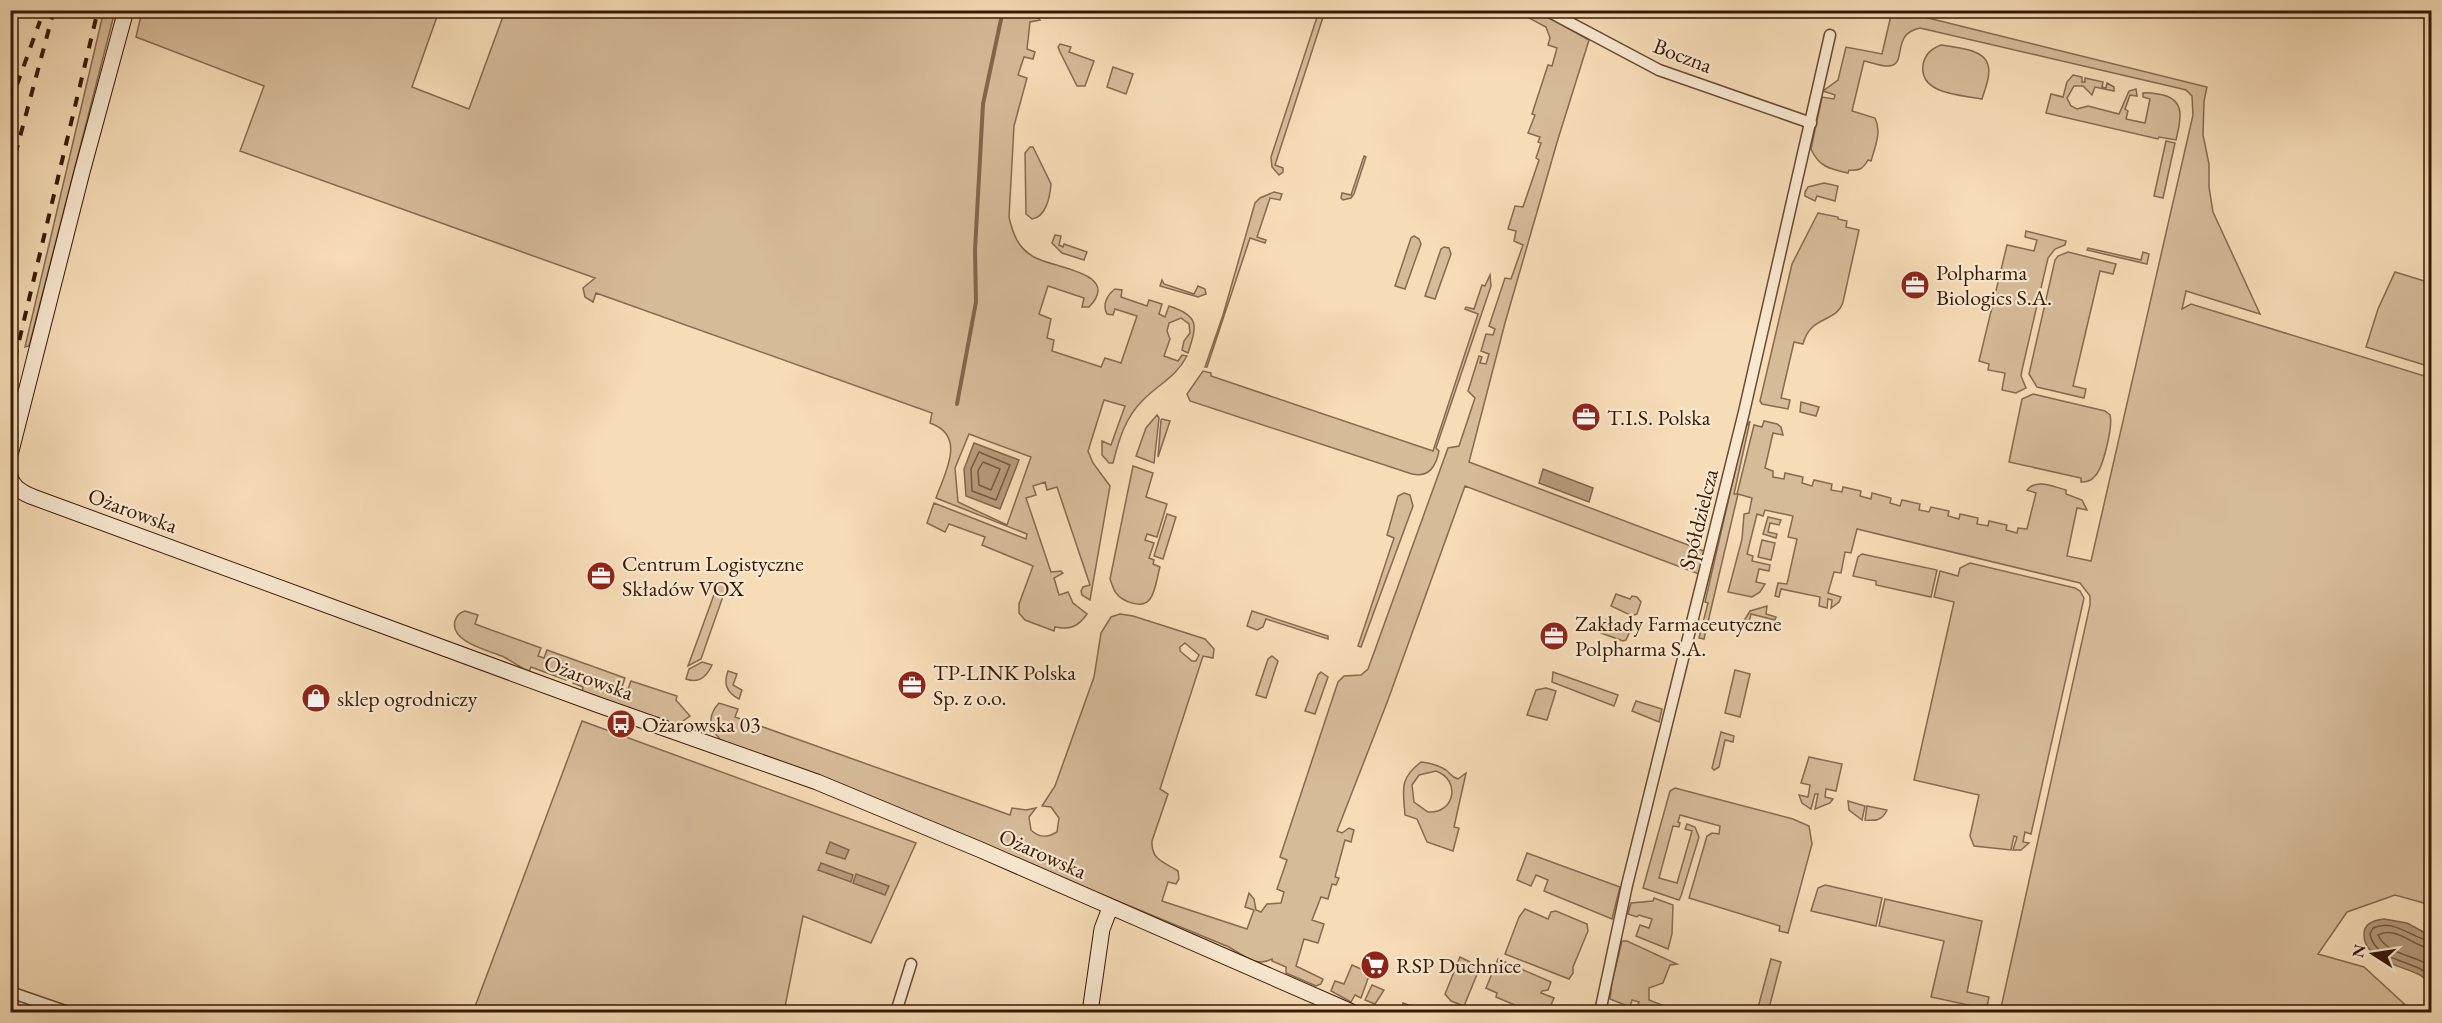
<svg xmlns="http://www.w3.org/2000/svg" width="2442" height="1023" font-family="'EB Garamond',serif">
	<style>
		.green { fill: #d6bb99; stroke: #866a4f; stroke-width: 1.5; fill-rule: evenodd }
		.water { fill: #b59a7a; stroke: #83664b; stroke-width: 1.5 }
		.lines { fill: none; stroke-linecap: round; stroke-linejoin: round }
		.shore { stroke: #765a40; stroke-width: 1.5 }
		.stream { stroke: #83664b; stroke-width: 4 }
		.street-casing { stroke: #674a32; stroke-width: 13 }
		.secondary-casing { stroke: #371905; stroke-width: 17 }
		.street { stroke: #f9e8d0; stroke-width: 10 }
		.secondary { stroke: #f9e8d0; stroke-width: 15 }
		.rail { stroke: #371905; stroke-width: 4; stroke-dasharray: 10 10; stroke-linecap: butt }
		.labels { text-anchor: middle; stroke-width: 4.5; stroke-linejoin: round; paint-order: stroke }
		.street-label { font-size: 22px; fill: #371905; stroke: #f9e8d0 }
		.poi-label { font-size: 22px; fill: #371905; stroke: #f9e8d0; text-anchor: start }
	</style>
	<rect width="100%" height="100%" fill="#f6dcb7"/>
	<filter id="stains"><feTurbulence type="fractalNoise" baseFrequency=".00333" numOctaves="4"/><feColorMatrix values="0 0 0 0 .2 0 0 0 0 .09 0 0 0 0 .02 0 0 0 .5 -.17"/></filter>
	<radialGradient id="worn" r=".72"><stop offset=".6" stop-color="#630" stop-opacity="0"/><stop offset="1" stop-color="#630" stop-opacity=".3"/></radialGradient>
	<g class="green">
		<path d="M104,10L115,11L29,346L25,347Z"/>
		<path d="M142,11H439L412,87L469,109L505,11H1036L1035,16L1040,20L1030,22L1027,49L1035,52L1033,59L1024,57L1018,75L1027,78L1014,126L1009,217C1013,235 1019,250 1036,258C1055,268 1122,273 1089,307H1082L1084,298L1048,286L1039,314L1051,319L1047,338L1054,340L1052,351L1101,367L1105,358L1121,363L1137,316L1115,309L1113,315L1107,314C1102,305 1107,295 1115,289L1122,290L1121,297L1147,306L1149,300L1162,304L1159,314L1165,317L1169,306C1200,316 1197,325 1188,353L1182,350L1184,341L1190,333L1189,324L1181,318L1169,323L1167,331L1170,339L1164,356L1178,361L1182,355L1187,356C1176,377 1159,384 1143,400C1125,418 1119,439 1113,463H1109L1102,455V441L1111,445L1125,406L1104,400L1088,451L1093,463L1110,486L1090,600L1082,595L1081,591L1083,587L1090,585L1057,487L1047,490L1045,482L1033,486L1036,495L1026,498L1051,572L1061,571L1063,573L1054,578L1059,595L1068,592L1073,603L1087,614C1078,627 1070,630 1055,627L1054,631L1025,620L1019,613V604L1033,566L982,545L985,537L949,524L945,532L927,523L934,503L1026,539L1027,534L936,498C945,472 967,436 930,423L932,413L596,293L593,302L585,297L583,288L595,278L240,151L264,86L136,37ZM969,434L1031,457L1007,525L958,502L955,468Z"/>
		<path d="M1319,11H1325L1275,165L1283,168V172L1279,175L1272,167L1271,157Z"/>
		<path d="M1516,11H1537L1589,40L1558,139L1505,323L1469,462L1704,551L1699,574L1465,486L1388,700L1337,831L1342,833L1349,828L1354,830L1351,842L1345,840L1335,877L1339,878L1336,885L1332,884L1328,899L1321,897L1312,920L1324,924L1318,943L1304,939L1296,966L1323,979L1321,984L1316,986L1286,973V967L1272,961V959C1257,968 1243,955 1229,947L940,828L725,744C711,732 705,718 719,703L738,709L735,717L1010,815L1012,808L1026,810L1036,808L1029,817L1031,830C1039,838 1047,838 1057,832L1059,818L1051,807L1042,806L1055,786L1094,677L1101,633L1111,617L1120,614L1133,616L1205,639L1214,649L1213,658L1203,656L1160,789L1168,794L1152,841C1151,860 1164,862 1178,871L1179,879L1176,884L1168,882L1162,901L1247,929L1254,910L1245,907L1249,893L1254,899L1256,910L1261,912L1267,904L1281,903L1284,892L1277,889L1287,860L1280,857L1338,682L1344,676L1361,675L1368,669L1448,448L1459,446L1475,398L1468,391L1479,356L1482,357L1480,363L1486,364L1489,354L1481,351L1486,334L1493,335L1495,329L1489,326L1505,278L1511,279L1523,245L1514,241L1516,231L1508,229L1515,206L1523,207L1539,160L1536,158L1541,143L1538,142L1540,137L1528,133L1535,115L1532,114L1548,65L1552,66L1557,48L1548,45L1550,38L1546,27ZM1185,643L1199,655L1196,661H1192L1180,651V647Z"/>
		<path d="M1892,11H1900L2207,87L2204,101L2203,135L2209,164V187L2213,212L2260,314L2186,291L2182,309L2191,304L2431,378V905L2395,895L2347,912L2318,954L2364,967L2413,1012H2000L2090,605V596L2080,583L1857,529L1851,553L1845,552L1841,573L1834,572L1828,593L1841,597L1839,602L1831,608L1832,600L1828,599L1827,608L1819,606L1820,597L1781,589L1779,597L1775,596L1778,583L1787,584L1797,539L1788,537L1793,516L1765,510L1763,516L1757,514L1747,554L1753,556L1752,561L1770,565L1769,571L1759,569L1756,582L1765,584L1760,592L1752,597L1728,592L1742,539L1744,514L1749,513L1752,498L1738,494L1704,639L1699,638L1708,603L1705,602L1745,428L1750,421L1734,494H1737L1754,425L1762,427L1764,421L1777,424L1781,427L1783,435L1773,433L1765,468L1773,471V477L1784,479L1785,473L1803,477L1802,483L1812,486L1814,480L1832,484L1831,490L1842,492L1843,487L1861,491L1860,496L1871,499L1872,493L1891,498L1890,503L1900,506L1902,500L1920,504L1919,510L1929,512L1931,507L1949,511L1948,516L1959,519L1960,514L1978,518L1977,524L1988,526L1989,521L2007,525L2006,530L2017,533L2018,528L2027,529L2036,493L2027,490C2036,478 2054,487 2066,490V494L2082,500L2087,510L2077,508L2067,556L2091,561L2193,115L2192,96L2186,90L2178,88L1920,28C1890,34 1908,65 1889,66C1882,67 1871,62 1864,61L1852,111L1875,118C1882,132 1875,147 1871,161L1868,160C1863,169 1859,171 1849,170L1848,173C1830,169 1819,167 1811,149L1822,97L1834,99L1835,95L1823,91L1838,80L1846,47L1882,54Z"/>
		<path d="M1060,44L1071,47L1069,52L1094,61L1085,86H1077L1060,52L1058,47Z"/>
		<path d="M1941,45C1954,47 1985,49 1988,65C1991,75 1985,89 1982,99C1963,95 1919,95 1923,65C1925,54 1931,49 1941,45Z"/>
		<path d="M1113,67L1133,74L1126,94L1107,87Z"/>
		<path d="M2073,75L2082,77V82H2085V78L2103,82L2102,87L2106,88L2107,83L2114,87V91L2095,87L2092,95L2083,86H2074L2067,98L2071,106L2077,109L2088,106L2119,114L2129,91L2136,89L2137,96L2130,95L2125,109L2128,111L2126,119L2145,123L2150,99L2143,97V93C2150,92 2156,94 2163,95C2187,101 2180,122 2176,140L2159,137L2158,139L2046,113L2051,94L2063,97L2067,82Z"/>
		<path d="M2166,141L2175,143L2163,198L2154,196Z"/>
		<path d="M1030,147H1033L1051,184C1050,197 1046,217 1032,219L1026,214L1025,153Z"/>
		<path d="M1364,156L1366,157L1354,194L1351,198L1343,200L1341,198L1342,193L1351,195Z"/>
		<path d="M1824,183L1838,186L1835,201L1817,196L1815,201L1805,196V192L1808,187Z"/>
		<path d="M1274,192L1282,194L1280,200L1270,198L1257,237L1266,240L1265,243L1250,238L1207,367H1205L1223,315L1255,203L1260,198Z"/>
		<path d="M1818,213L1838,217V219L1847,221L1846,227L1859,230L1843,302C1836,324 1811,314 1803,344L1794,342L1781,398L1790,400L1788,409L1762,404L1760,401L1792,264Z"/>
		<path d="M2026,231L2066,241L2065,245L2055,249L2048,258L2022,370L2021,376L2026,388L2016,393L2002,390L2005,373L1988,370L1989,364L1979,361L2007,245L2034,251L2037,240L2025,237Z"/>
		<path d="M1055,235L1061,236L1059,245L1063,247L1064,244L1087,252L1084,260L1062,253L1052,243Z"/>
		<path d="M1414,236L1419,239L1421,244L1405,289L1395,286L1411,238Z"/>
		<path d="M1444,247L1449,248L1451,254L1435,299L1425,296L1441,249Z"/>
		<path d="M2088,248L2141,260L2143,252L2149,254L2147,264L2087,250Z"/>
		<path d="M2068,252L2116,264L2113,274L2100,271L2073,386L2086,389L2084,398L2037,387L2029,374L2055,260L2058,256Z"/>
		<path d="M2395,272L2431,283V367L2366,347L2378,309Z"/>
		<path d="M1490,275L1491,286L1436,448L1439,451C1436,466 1429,478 1412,474L1190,401L1187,394L1203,371L1211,373V376L1433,451L1478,314L1465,309L1466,307L1474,309L1482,285L1485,286Z"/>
		<path d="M1162,280L1164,284L1194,294L1198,286L1205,289L1206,294L1198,297L1160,286Z"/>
		<path d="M2033,394L2105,411L2110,415C2113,426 2103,470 2094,477C2091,481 2086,482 2081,482V478L2009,462L2022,399Z"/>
		<path d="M1801,402L1819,407L1816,416L1800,412Z"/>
		<path d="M1157,415L1159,418L1154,463L1136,456L1146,428Z"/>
		<path d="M1162,419L1170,421L1158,457L1161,420Z"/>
		<path d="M1133,466L1153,473L1146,497L1167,504L1157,537L1147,534L1145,540L1154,543L1149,558L1154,560L1153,564L1160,567C1157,577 1156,591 1150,599C1142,610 1122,601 1116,593C1113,589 1112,584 1110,579Z"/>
		<path d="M1404,493L1410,495L1413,506L1361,647L1358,646L1394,538L1387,535L1398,496Z"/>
		<path d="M1167,514L1176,517L1163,559L1154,556Z"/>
		<path d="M1768,517L1781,520L1779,525L1770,523L1768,532L1777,534L1776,538L1763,534Z"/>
		<path d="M1762,540L1775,543L1771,560L1758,557Z"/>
		<path d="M1862,554L1937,570L1931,597L1876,585V581L1853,576L1858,557Z"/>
		<path d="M1970,563L2075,588L2080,591L2084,598L2031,834L2025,832L2023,842L2029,843L2021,850H2013L2017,837L2014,836L2011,850L1974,846L1970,836L1979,795L1914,780L1954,602L1934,597L1940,571L1958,576L1960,568Z"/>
		<path d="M719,581L727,585L701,659L688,666Z"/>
		<path d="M1616,594L1630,599L1632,596L1637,597L1641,602L1637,614L1632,616L1611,606Z"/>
		<path d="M1767,606L1766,614L1776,617L1775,620L1751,614L1749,622L1742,624L1750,611Z"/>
		<path d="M465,611L478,615L475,624L541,648L538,656L544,658L547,650L625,678L622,687L628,689L631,681L677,696L676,700L690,716L680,723H670L582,692L583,687L573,683L574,679L567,677L566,680L531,667L529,672C521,667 513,662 504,657C491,651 449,642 455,621C457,615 459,613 465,611Z"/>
		<path d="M1252,611L1328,636V639L1266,619L1263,627L1257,630L1247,626Z"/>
		<path d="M1606,620L1612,623L1614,621L1631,629L1626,640L1623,641L1601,633Z"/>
		<path d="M1272,656L1278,661L1266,698L1256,695L1268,659Z"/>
		<path d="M702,662L712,665C707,676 699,684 686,679L689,669Z"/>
		<path d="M1735,670L1750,674L1740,717L1725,713Z"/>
		<path d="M728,671L737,674L733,685L742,690L739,699C727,693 723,684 728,671Z"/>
		<path d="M1321,672L1328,677L1315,714L1305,711L1318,675Z"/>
		<path d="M1553,672L1618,695L1614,706L1552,682Z"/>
		<path d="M1546,688L1556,691L1547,720L1527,715L1536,690Z"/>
		<path d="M1636,701L1662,709L1659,722L1632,711Z"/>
		<path d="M582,721L916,843L871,943L803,916L784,1012H473Z"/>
		<path d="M1721,732L1734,736L1733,742L1725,740L1719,767L1714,770L1712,768Z"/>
		<path d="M1809,757L1842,764L1836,791L1826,789L1825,797L1833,799L1830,803L1815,809L1818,794H1815L1811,809L1802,803L1799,795L1808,797L1810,785L1801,783Z"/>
		<path d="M1421,762C1430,763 1438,765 1446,770C1451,774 1451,777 1458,779L1466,773L1454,827L1459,828L1453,851L1427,842L1417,819L1405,815C1403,789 1399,779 1421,762ZM1436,771C1461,780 1455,814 1428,812L1414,802L1412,785L1419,775Z"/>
		<path d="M1675,788L1793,819L1809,826L1812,844L1788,933L1779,931L1780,926L1689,898L1707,836L1712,833L1719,834L1720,826L1680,815L1678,822L1680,823L1679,827L1673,826L1659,878L1677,883L1692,831L1685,829L1687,824L1695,827L1699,837L1681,896L1679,900L1643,888L1670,791Z"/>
		<path d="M1848,801L1865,806L1862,820L1849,810Z"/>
		<path d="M1867,806L1887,810C1882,821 1875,821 1865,820Z"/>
		<path d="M1527,853L1620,887L1612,919L1544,891L1548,880L1536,875L1531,886L1517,880Z"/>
		<path d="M1825,885L1882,898L1876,926L1811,911L1818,888Z"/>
		<path d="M1654,898L1673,905L1672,934L1668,949L1636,936L1640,925L1649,928L1652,919L1639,915L1637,917L1628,914L1631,903L1653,901Z"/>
		<path d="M1885,899L1982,921L1967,992L1989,997L1986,1012H1972L1973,1006L1931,997L1944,941L1879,926Z"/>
		<path d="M1525,909L1548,919L1551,912L1556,911L1587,924L1588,931L1573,967V973L1569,979L1505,954L1519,917Z"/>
		<path d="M1622,941H1627L1677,964L1670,965L1663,983L1649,988V1000L1670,1008L1672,1012H1644L1636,1009L1639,1002L1632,1000L1630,1007L1610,999L1612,982Z"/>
		<path d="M1460,957L1480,967L1464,1006L1451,1001L1445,994Z"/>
		<path d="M1498,959L1551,982L1548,990L1542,991L1541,993L1554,998L1548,1012H1531L1496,997L1497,993L1486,988Z"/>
		<path d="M1771,959L1781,962L1768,1012L1757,1011Z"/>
		<path d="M1352,965L1370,973L1361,998L1355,995L1351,1002L1331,991L1335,981L1344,984Z"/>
		<path d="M1372,985L1384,990L1375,1004L1365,1000Z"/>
		<path d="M1403,1003L1427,1012H1400Z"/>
	</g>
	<g class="water">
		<path d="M974,443L1019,460L1000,509L966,496L964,469Z"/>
		<path d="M1543,469L1593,488L1589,502L1539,483Z"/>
		<path d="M830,842L849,850L845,859L826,853Z"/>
		<path d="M821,863L853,875L851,882L818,870Z"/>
		<path d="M856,874L889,886L885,895L853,883Z"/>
		<path d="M2384,919L2407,923L2431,936V986C2428,982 2423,976 2418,974C2401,966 2363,959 2364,934C2364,923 2375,920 2384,919Z"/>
	</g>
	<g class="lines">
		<g class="shore">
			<path d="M979,452L1010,465L996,500L972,491L971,469Z"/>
			<path d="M983,462L1000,469L991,490L979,485L978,471Z"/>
			<path d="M2432,941C2411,939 2396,918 2373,928L2370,934C2375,962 2416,960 2432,977"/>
			<path d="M2432,949C2414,947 2395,925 2378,935C2387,955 2416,955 2432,967"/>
		</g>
		<path class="stream" d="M957,404L976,302L975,250L983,104L1003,10"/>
		<g class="street-casing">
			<g id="street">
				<path d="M1546,10L1659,70L1811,123"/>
				<path d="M10,992L68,1012"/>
				<path d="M896,1012L911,964"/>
				<path d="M1600,1012L1627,885L1744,412L1830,35"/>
			</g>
		</g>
		<g class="secondary-casing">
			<g id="secondary">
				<path d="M10,455L82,172L126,10"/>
				<path d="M10,476C13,488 23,493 33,497L596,704L817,782L981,850L1352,1012"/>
				<path d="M1090,1012L1102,929L1110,908"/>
			</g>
		</g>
		<use href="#street" class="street"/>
		<use href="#secondary" class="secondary"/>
		<g class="rail">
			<path d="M10,104L40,21"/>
			<path d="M10,174L54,10"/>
			<path d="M10,379L98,10"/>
		</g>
	</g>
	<defs>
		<g id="office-disc" transform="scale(1.5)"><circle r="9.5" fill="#8f2418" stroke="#f9e8d0"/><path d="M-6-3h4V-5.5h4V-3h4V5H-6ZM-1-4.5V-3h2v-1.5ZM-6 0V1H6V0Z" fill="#fff"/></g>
		<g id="shop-disc" transform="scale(1.5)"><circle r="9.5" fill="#8f2418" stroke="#f9e8d0"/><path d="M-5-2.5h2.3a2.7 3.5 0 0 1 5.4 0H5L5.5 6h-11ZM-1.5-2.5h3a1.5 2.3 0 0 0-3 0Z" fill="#fff"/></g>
		<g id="bus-disc" transform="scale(1.5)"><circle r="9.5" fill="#8f2418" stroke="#f9e8d0"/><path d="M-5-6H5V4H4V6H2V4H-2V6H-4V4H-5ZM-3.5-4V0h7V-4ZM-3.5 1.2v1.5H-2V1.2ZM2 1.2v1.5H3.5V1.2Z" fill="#fff"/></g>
		<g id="supermarket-disc" transform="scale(1.5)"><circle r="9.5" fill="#8f2418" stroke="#f9e8d0"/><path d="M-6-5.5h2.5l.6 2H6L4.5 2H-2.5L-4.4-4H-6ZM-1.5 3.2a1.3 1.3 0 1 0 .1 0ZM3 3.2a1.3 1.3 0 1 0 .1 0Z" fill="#fff"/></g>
	</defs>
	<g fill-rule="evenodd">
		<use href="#office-disc" x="1915" y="285"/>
		<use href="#office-disc" x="1586" y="417"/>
		<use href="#office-disc" x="601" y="576"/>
		<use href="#office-disc" x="1554" y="636"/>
		<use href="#office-disc" x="912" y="685"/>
		<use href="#shop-disc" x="316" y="698"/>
		<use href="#bus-disc" x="621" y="724"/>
		<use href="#supermarket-disc" x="1375" y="965"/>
	</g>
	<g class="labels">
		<g class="street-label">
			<text transform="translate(1683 55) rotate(21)" y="8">Boczna</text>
			<text transform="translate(133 510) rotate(20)" y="8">Ożarowska</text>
			<text transform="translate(1698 519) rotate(-76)" y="8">Spółdzielcza</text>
			<text transform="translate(589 677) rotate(20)" y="8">Ożarowska</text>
			<text transform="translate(1043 853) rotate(24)" y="8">Ożarowska</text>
		</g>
		<g class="poi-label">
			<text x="1936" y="280">Polpharma<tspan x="1936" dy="25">Biologics S.A.</tspan></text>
			<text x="1607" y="425">T.I.S. Polska</text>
			<text x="622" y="571">Centrum Logistyczne<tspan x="622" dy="25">Składów VOX</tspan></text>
			<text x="1575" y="631">Zakłady Farmaceutyczne<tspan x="1575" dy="25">Polpharma S.A.</tspan></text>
			<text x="933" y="680">TP-LINK Polska<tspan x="933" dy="25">Sp. z o.o.</tspan></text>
			<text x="337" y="706">sklep ogrodniczy</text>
			<text x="642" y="732">Ożarowska 03</text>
			<text x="1396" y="973">RSP Duchnice</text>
		</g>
	</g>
	<rect width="2442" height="1023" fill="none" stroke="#f6dcb7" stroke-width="36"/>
	<rect x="12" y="12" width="2418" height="999" fill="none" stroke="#371905" stroke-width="3"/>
	<rect x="18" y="18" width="2406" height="987" fill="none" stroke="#371905" stroke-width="1.5"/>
	<g transform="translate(2373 954) rotate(282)" stroke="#f9e8d0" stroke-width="4.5" paint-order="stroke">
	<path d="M0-4.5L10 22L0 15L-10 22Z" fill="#371905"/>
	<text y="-9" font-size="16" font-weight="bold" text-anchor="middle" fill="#371905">N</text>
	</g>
	<rect width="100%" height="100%" filter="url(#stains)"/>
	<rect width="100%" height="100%" fill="url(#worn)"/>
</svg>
